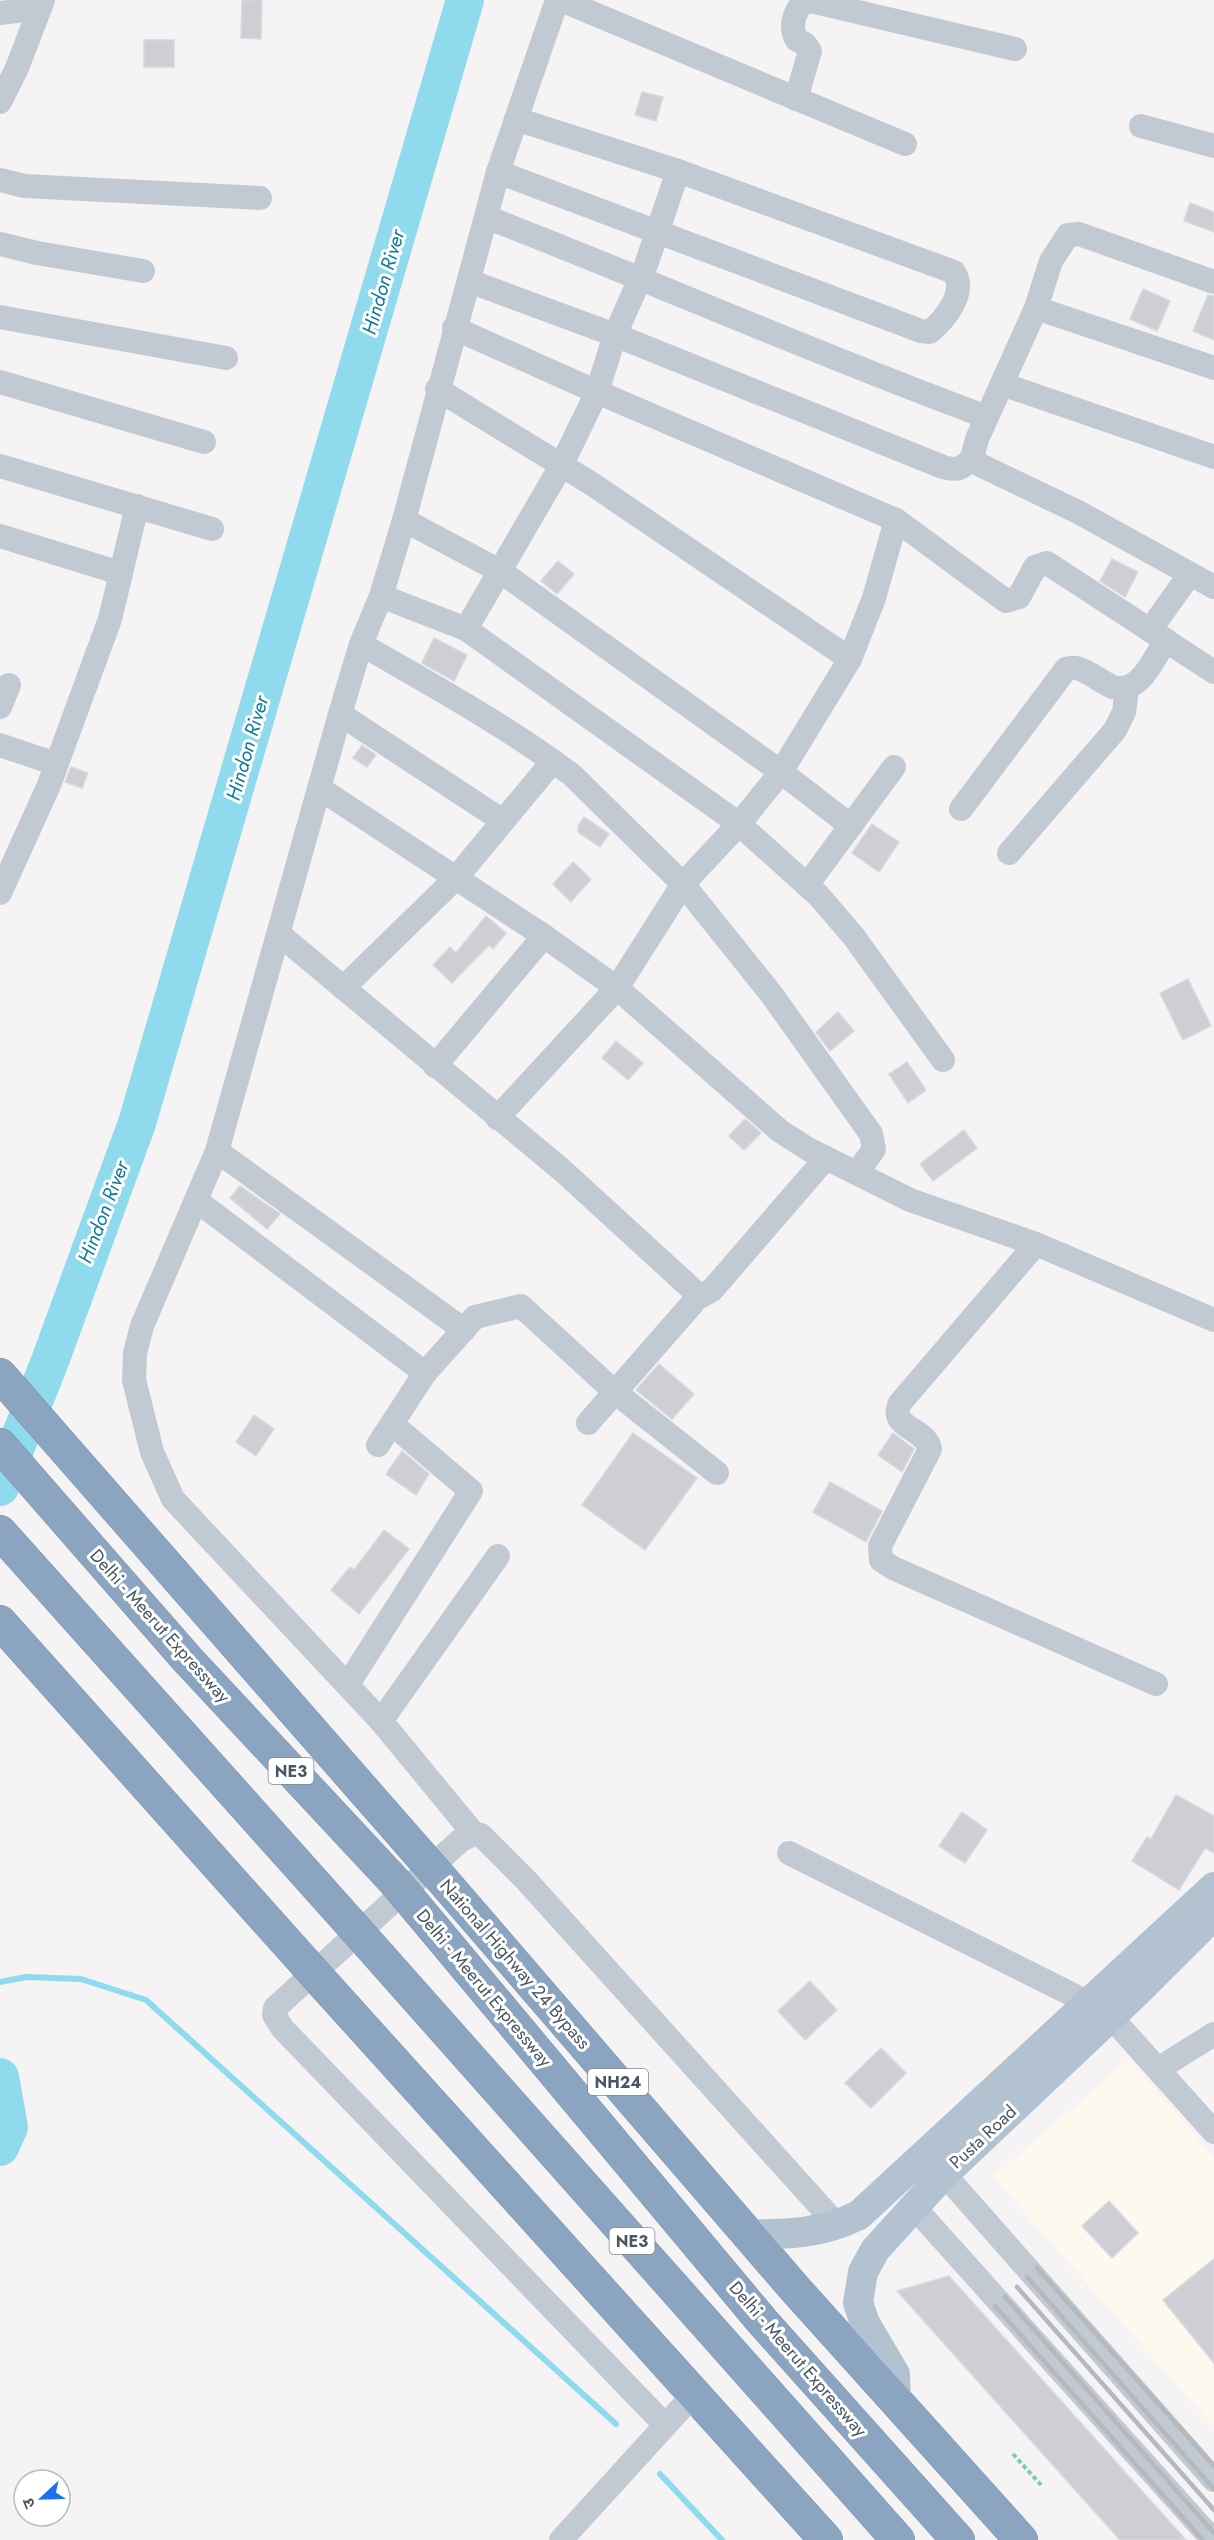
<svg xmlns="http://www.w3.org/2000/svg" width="1214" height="2540" font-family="Jost,'Noto Sans Devanagari',sans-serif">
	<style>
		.commercial { fill: #fdf9ef }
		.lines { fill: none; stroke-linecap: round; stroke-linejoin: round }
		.stream { stroke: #90daee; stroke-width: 6 }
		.river { stroke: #90daee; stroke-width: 38 }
		.building { fill: #cdcfd5; stroke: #d7d9de; stroke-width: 1.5 }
		.highway-casing { stroke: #7690ad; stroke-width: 34 }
		.path { stroke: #7ad0a6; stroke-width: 4; stroke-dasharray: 4.5 3; stroke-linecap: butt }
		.minor { stroke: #c1cad2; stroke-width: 24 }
		.major { stroke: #b3c2d1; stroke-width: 30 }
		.highway { stroke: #8ba5c1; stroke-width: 33 }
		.rail { stroke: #b5b8bd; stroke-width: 4.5 }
		.highway-bridge-casing { stroke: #7690ad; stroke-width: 34; stroke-linecap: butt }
		.highway-bridge { stroke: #8ba5c1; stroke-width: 33 }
		.labels { text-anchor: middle; stroke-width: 6; stroke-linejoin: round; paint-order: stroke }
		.shield { fill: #fff; stroke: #808990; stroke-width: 1.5 }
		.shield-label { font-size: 16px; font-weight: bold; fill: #4a5661 }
		.street-label { font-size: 18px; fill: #4a5661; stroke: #fff }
		.water-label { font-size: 20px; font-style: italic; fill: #0c7c9b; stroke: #fff }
	</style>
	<rect width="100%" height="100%" fill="#f5f3f3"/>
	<path class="commercial" d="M1129,2059L1214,2157V2427L993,2177Z"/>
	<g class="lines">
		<g class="stream">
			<path d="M0,1982L26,1977L81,1979L146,2000L616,2424"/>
			<path d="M660,2474L722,2540"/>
		</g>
		<g class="river">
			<path d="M0,1487L50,1361L137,1123L465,0"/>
			<path d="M0,2077L9,2127L0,2147"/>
		</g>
	</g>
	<g class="building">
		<path d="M242,0H262L261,39L241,38Z"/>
		<rect x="144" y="40" width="30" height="27"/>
		<path d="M642,92L663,97L656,121L635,115Z"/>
		<path d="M1190,203L1214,212V232L1184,221Z"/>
		<path d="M1143,289L1170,301L1157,331L1130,319Z"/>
		<path d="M1208,295L1214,296V340L1193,331Z"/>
		<path d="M1112,559L1138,572L1125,597L1100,581Z"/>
		<path d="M558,561L574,574L557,594L541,581Z"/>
		<path d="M434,638L467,655L454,681L422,663Z"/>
		<path d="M362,745L376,755L367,767L353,758Z"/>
		<path d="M71,767L88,773L82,788L65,782Z"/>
		<path d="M584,817L609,834L600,847L578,832V826Z"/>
		<path d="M872,824L899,842L879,872L852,853Z"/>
		<path d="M573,862L591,879L571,902L553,884Z"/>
		<path d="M486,916L506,933L493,949L489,945L452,983L433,965L450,947L456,953Z"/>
		<path d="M1188,979L1211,1026L1183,1040L1160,993Z"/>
		<path d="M838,1012L854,1031L830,1051L816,1032Z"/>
		<path d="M616,1041L643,1063L628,1080L602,1058Z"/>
		<path d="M907,1062L926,1090L908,1103L889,1074Z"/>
		<path d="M745,1119L761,1133L744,1150L729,1136Z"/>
		<path d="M964,1130L977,1148L933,1181L920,1164Z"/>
		<path d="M240,1186L280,1214L267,1229L230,1198Z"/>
		<path d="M659,1364L694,1394L672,1419L636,1390Z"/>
		<path d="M254,1415L274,1429L256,1456L236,1442Z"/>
		<path d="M633,1433L697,1478L645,1550L582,1505Z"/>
		<path d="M893,1433L914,1449L902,1472L878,1455Z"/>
		<path d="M402,1451L429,1474L416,1495L386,1474Z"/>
		<path d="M830,1482L882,1511L866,1542L813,1512Z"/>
		<path d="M384,1530L409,1549L359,1614L331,1590L350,1567L354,1570Z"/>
		<path d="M1176,1795L1214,1816V1853L1205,1848L1179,1890L1132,1861L1147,1837L1151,1839Z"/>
		<path d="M962,1812L987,1830L965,1863L939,1846Z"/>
		<path d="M810,1981L837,2010L805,2040L778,2011Z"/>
		<path d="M881,2048L906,2073L871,2108L845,2083Z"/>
		<path d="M1109,2201L1138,2233L1112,2258L1082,2226Z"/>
		<path d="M1214,2259V2363L1163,2300Z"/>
		<path d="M949,2276L1186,2540H1120L897,2291Z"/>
	</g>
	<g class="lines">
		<g class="highway-casing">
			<g id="highway">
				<path d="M0,1375L422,1857"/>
				<path d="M0,1445L187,1659L395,1882"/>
				<path d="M0,1532L350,1923"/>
				<path d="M0,1622L305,1963"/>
				<path d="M439,1876L796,2290L1021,2540"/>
				<path d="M411,1901L762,2321L958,2540"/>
				<path d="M366,1941L898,2540"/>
				<path d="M322,1982L826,2540"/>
			</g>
		</g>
		<path class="path" d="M1013,2454L1041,2485"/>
		<g class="minor">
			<path d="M561,0L905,144"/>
			<path d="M0,13L40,8"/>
			<path d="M796,99L810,51L805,44L797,40C789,28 794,13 803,2L811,1L1015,49"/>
			<path d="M0,102L17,68L43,0"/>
			<path d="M1141,126L1214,146"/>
			<path d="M498,172L921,331L930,332C946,318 967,292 954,272L678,171L516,119"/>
			<path d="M0,180L24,186L260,198"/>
			<path d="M486,217C654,282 818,355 987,417"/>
			<path d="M0,244L37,253L143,271"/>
			<path d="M469,281L615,335L943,467C957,471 962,469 972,458"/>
			<path d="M1214,282L1079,234L1068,235L1051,261L1036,308L977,439L972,458L980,465L1078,512L1214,587"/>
			<path d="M1036,308L1214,368"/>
			<path d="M0,317L226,358"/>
			<path d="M454,328L597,392L896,520L1006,601L1019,597L1035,567L1047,563L1214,672"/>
			<path d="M0,382L204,442"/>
			<path d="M1002,384L1214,457"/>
			<path d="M437,389L592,484L850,659"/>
			<path d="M0,466L212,529"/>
			<path d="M404,520L500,571L781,772L851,826"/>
			<path d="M0,536L120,573"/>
			<path d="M381,596L466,629L739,824L819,896L854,937L943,1060"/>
			<path d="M466,629L561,466L597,392L615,335L646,265L678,171"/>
			<path d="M1150,630L1190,574"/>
			<path d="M361,644C433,686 505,725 572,775L683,884L772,995L871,1134L874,1149L857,1173"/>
			<path d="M0,707L9,685"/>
			<path d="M340,714L503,821"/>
			<path d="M0,745L56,764"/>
			<path d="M319,788L544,936L617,988L780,1131L808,1149L910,1200L1036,1244L1214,1320"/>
			<path d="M961,809L1066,669C1075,666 1081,669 1088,673C1096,677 1105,684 1113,687C1140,695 1154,658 1166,640"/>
			<path d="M1009,853L1115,730L1124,712L1127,688"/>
			<path d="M807,885L894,767"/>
			<path d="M0,893L49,785L110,619L137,506"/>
			<path d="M279,934L563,1171L693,1290L696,1297L692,1304L588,1423"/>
			<path d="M343,988L456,878L553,761"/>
			<path d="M435,1066L544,936"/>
			<path d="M497,1118L617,988L683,884L739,824L781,772L850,659L874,598L896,520"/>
			<path d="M217,1151L464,1330"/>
			<path d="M197,1201L425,1373L378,1445"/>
			<path d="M1036,1244L900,1403C888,1429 926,1427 930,1449L880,1546L881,1560L893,1568L1156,1684"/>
			<path d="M696,1299L712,1290L826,1158"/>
			<path d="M425,1373L475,1317L521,1306L616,1393L717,1473"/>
			<path d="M348,1684L471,1491L392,1424"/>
			<path d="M381,1721L498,1556"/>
			<path d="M474,1834L381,1721L173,1499L152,1452L134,1380L135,1353L142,1326L217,1151L340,714L361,644L381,596L404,520L498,172L557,0"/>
			<path d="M789,1853L1089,2003"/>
			<path d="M1111,2017L1214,2132"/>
			<path d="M1158,2069L1214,2034"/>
			<path d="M944,2174L1214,2480"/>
			<path d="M913,2206L1213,2540"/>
			<path d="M665,2425L283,2029L274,2015L275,2008L461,1840L474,1834L481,1835L525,1879L838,2226"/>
			<path d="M561,2540L695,2393"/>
		</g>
		<g class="major">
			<path d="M749,2234C788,2235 823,2233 859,2215L1214,1887"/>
			<path d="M896,2401L895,2374L865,2323L858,2303L863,2272L875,2250L944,2174L1138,1991L1214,1915"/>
		</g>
		<use href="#highway" class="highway"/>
		<g class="rail">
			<path d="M1037,2268L1214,2466"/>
			<path d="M1027,2277L1214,2489"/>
			<path d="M1017,2287L1214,2510"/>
			<path d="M1005,2297L1214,2533"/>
			<path d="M995,2306L1203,2540"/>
		</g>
		<g class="highway-bridge-casing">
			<g id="highway-bridge">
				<path d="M422,1857L439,1876"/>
				<path d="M395,1882L411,1901"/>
				<path d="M350,1923L366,1941"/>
				<path d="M305,1963L322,1982"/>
			</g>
		</g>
		<use href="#highway-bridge" class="highway-bridge"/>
	</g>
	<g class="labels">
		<g class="shield">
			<rect x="268.5" y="1758" width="45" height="26" rx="4.5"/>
			<rect x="588" y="2069" width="60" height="26" rx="4.5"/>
			<rect x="609.5" y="2228" width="45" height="26" rx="4.5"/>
		</g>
		<g class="shield-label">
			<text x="291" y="1777">NE3</text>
			<text x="618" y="2088">NH24</text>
			<text x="632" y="2247">NE3</text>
		</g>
		<g class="street-label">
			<text transform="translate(160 1626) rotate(48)" y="6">Delhi - Meerut Expressway</text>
			<text transform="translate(515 1964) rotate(49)" y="6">National Highway 24 Bypass</text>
			<text transform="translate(484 1988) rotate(50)" y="6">Delhi - Meerut Expressway</text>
			<text transform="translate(983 2137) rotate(-43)" y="6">Pusta Road</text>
			<text transform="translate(798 2359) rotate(49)" y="6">Delhi - Meerut Expressway</text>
		</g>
		<g class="water-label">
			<text transform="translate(383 282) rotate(-74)" y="7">Hindon River</text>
			<text transform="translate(247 748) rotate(-74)" y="7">Hindon River</text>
			<text transform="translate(103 1212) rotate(-69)" y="7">Hindon River</text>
		</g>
	</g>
	<g transform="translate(42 2498) rotate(248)"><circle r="28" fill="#ffffff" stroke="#b7bbc0" stroke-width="1.5"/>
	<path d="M0-4.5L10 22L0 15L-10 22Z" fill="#1a73e8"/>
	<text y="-9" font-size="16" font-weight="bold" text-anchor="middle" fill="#4a5661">उ</text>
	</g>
</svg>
